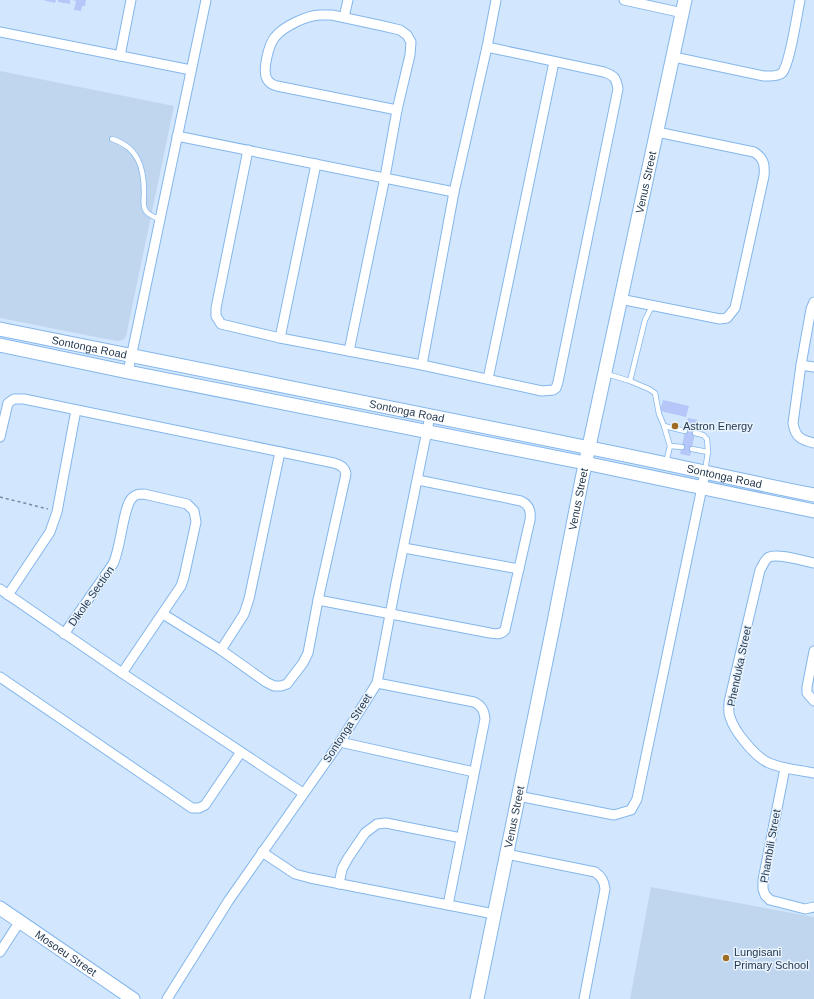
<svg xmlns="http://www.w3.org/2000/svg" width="814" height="999" font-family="Helvetica,sans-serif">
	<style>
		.built { fill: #c0d6ef }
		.building { fill: #b5c6f8 }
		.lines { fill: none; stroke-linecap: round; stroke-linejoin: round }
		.lane-casing { stroke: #84b6ec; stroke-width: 6 }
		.street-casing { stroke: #84b6ec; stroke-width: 11 }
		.secondary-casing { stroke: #84b6ec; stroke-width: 15 }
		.path { stroke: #778ca2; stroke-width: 1.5; stroke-dasharray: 3 3; stroke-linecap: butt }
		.lane { stroke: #fff; stroke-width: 4.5 }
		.street { stroke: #fff; stroke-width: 9 }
		.secondary { stroke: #fff; stroke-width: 13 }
		.poi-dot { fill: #a06c23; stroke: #e9f3fe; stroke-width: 1.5 }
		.labels { text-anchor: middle; stroke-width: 3; stroke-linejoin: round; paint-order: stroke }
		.street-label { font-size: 11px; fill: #24394f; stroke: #e9f3fe }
		.poi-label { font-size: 11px; fill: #24394f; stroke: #e9f3fe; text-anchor: start }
	</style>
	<rect width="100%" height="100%" fill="#d2e7fd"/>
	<g class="built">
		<path d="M0,71L174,106L126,336L123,340L117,341L106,339L0,318Z"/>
		<path d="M651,887L814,917V999H630Z"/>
	</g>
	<g class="building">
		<path d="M43,0H56L55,3Z"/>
		<path d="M58,0H70V4L58,2Z"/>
		<path d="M72,0H86L85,6H82L81,11L74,10L76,1Z"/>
		<path d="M663,400L689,406L686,417L660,411Z"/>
		<path d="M688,418L698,420L690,456L680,454Z"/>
	</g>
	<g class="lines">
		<g class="lane-casing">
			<g id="lane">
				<path d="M112,139C138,147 144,167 144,193C144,199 142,206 146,211C148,215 155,217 159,219"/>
				<path d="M607,374L630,381L649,389L655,393L659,414L664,426L670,446L666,463"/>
				<path d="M630,381L645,320L652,306"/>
				<path d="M664,426L685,431"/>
				<path d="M695,433L703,435L707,439L708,452L705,471"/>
				<path d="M670,446L682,447"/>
				<path d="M692,449L708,452"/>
			</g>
		</g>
		<g class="street-casing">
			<g id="street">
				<path d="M624,0L683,13"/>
				<path d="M319,15H332L383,26L400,30L407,35L411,42L410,55L397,110L277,86C273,85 269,83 267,79C262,70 269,44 275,37C284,26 306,16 319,15Z"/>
				<path d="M344,17L348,0"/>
				<path d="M0,32L191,70"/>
				<path d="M120,56L131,0"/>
				<path d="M674,57L764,76C769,76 777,77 782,73C790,64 797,14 800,0"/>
				<path d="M177,136L454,192"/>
				<path d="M248,150L216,308V316L221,324L280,338L422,365L542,391L553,390L556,388L558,382L618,89C616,77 614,76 604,72L487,47"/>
				<path d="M620,299L720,319L727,318L735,308L764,176C765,165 764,158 754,152L657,132"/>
				<path d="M814,302L811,309L801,365L793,423C795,437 801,440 814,443"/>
				<path d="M280,338L316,164"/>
				<path d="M349,351L385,177L397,110"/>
				<path d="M422,365L454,192L487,47L496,0"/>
				<path d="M801,365L814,367"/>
				<path d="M128,372L206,0"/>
				<path d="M488,379L554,62"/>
				<path d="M0,437L8,403L14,399H24L334,463C340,465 345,467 346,474L318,600L308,653L303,663L287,684L281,686H274L266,682L221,650L163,614"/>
				<path d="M404,548L519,569"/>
				<path d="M814,563C804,561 778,553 769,557C764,560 763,566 760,570L729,702C729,707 728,713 730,717C734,731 755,757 769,763C783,769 799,770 814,773"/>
				<path d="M0,589L122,673L303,793"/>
				<path d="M8,595L50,532L57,512L76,410"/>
				<path d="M318,600L490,633C496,634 500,635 505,630L530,520C531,512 530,505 521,501L418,480"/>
				<path d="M64,634L113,564C121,548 123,507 132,498C136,494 139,494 144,494L187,504L194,511L196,522L184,577L181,586L122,673"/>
				<path d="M221,650L244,614L249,599L280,452"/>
				<path d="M814,651L807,687V693L814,701"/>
				<path d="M0,677L192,808H199L205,805L241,752"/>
				<path d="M377,683L474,702C482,706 484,710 485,719L448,905"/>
				<path d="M340,742L474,772"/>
				<path d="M785,768L763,880V889L765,895L770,900L805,909L814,907"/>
				<path d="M518,796L614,815L631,810L637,799L705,473"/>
				<path d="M262,852L295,874L310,878L494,914"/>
				<path d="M506,854L595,872C602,877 604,881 605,889L584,999"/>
				<path d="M339,884L342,869L348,858L365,833L377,824L386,823L461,838"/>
				<path d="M0,952L20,921"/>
				<path d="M167,999L229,900L340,742L377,683L396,583L430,416"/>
			</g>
		</g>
		<g class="secondary-casing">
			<g id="secondary">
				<path id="s1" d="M0,329C195,369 390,407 585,447C662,462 738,480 814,495"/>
				<path d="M0,345L128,372L585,463L814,511"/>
				<path id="s2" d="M0,908L133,999"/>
				<path id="s3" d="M477,999L554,622L582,479L685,0"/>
			</g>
		</g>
		<path class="path" d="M0,497L48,509"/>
		<use href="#lane" class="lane"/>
		<use href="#street" class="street"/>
		<use href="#secondary" class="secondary"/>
	</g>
	<g class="poi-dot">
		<circle cx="675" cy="426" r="4"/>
		<circle cx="726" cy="958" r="4"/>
	</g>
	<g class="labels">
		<g class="street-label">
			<text dy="4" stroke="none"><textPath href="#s3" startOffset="834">Venus Street</textPath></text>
			<text dy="4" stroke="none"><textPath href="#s1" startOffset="91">Sontonga Road</textPath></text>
			<text dy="4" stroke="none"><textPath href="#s1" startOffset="415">Sontonga Road</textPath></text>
			<text dy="4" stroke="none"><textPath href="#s1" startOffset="739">Sontonga Road</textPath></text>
			<text dy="4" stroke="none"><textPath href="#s3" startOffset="510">Venus Street</textPath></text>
			<text transform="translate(91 596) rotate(-55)" y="4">Dikole Section</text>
			<text transform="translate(739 666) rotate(-78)" y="4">Phenduka Street</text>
			<text transform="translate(347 728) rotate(-57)" y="4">Sontonga Street</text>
			<text dy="4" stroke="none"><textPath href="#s3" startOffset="186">Venus Street</textPath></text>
			<text transform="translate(770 846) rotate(-80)" y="4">Phambili Street</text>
			<text dy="4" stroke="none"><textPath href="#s2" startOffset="80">Mosoeu Street</textPath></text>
		</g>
		<g class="poi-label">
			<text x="683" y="430">Astron Energy</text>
			<text x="734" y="956">Lungisani<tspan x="734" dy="13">Primary School</tspan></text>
		</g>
	</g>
</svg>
